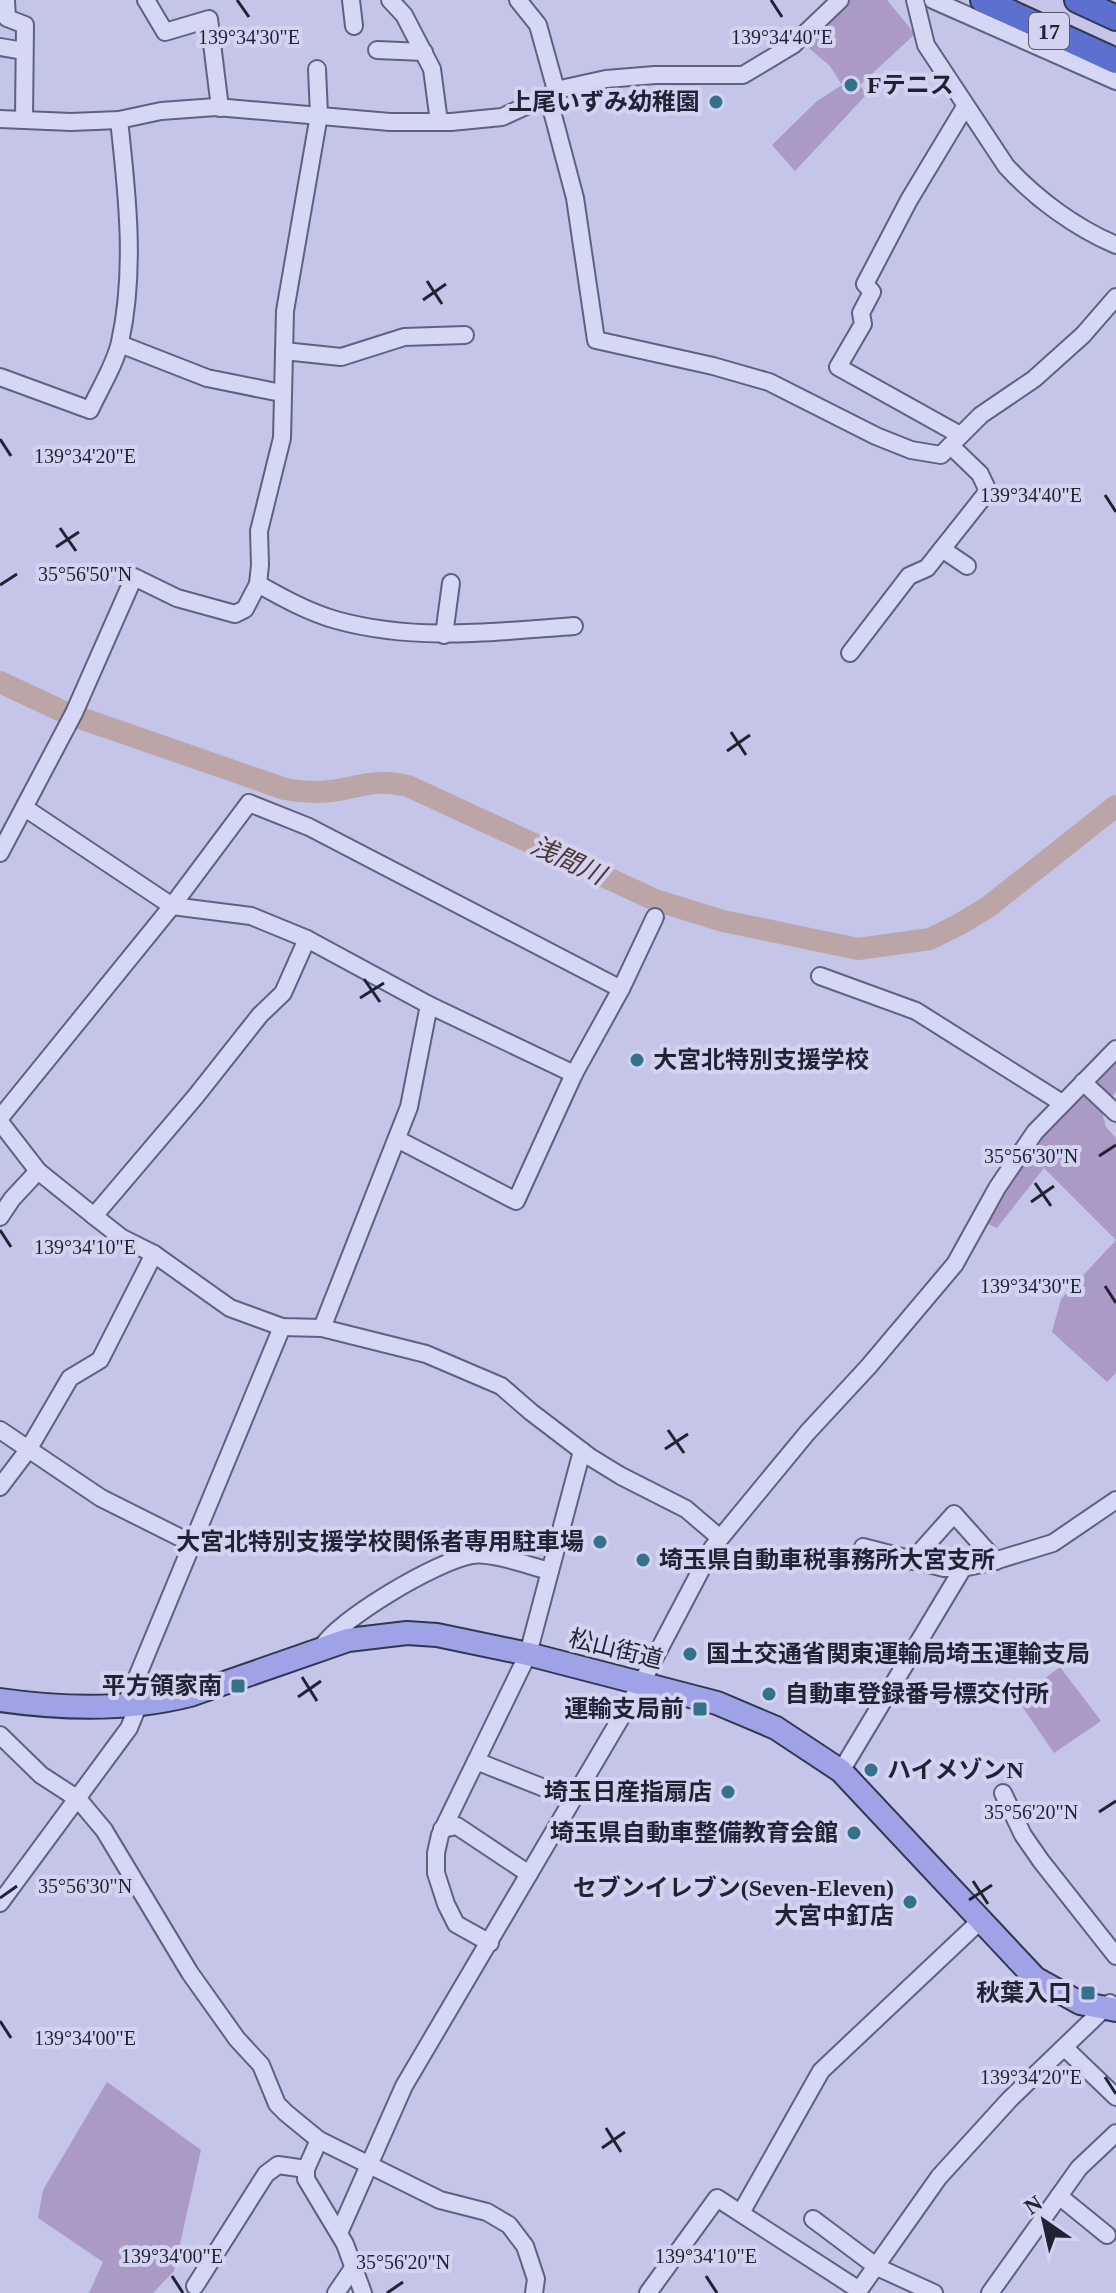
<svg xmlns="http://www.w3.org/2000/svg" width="1116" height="2293" font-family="'Times New Roman','Noto Sans JP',serif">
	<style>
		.green { fill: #ab99c6 }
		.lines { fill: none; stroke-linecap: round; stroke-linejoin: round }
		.river { stroke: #bca5a6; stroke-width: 22 }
		.minor-casing { stroke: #5c6381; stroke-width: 20 }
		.major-casing { stroke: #303850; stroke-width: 26 }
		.highway-casing { stroke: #303850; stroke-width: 28 }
		.minor { stroke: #d6d7f5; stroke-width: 16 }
		.major { stroke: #a0a2e8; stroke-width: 22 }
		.highway { stroke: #5d6fcf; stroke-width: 24 }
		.ticks { fill: none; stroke: #1f2333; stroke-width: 3 }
		.poi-dot { fill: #33728a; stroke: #d3d3f1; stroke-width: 3 }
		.labels { text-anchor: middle; stroke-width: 8; stroke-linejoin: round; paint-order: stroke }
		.shield { fill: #d3d3f1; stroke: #55586c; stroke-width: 2 }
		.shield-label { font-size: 22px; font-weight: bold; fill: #1f2333 }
		.poi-label { font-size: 24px; font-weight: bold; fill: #1f2333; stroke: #d3d3f1; text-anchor: end }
		.street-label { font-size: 24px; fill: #1f2333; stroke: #d3d3f1 }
		.water-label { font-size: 26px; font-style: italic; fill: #513730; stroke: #d3d3f1 }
		.ticks-label { font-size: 20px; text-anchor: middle; fill: #1f2333; stroke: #d3d3f1; stroke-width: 8; stroke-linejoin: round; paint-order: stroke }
	</style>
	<rect width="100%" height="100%" fill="#c4c5e9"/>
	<g class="green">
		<path d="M851,0H887L915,34L860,85L866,95L795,171L772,145L817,101L842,85L830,66L804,44Z"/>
		<path d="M1116,1051V1092L1101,1109L1106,1127L1116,1138V1373L1107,1382L1052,1332L1061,1299L1116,1240L1044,1168L997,1228L986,1223L1038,1139Z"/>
		<path d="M1060,1667L1101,1721L1054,1753L1017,1699Z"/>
		<path d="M107,2082L201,2150L174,2271L153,2293H89L103,2262L38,2218L43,2190Z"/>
	</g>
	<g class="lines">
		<path class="river" d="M0,682L66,713L285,789C300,792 315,793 331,791C365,787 370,778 408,786L655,900L723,921L858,949L930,939L960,924L988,907L1116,806"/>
		<g class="minor-casing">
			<g id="minor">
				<path d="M146,0L165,32L209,19L220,108"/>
				<path d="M351,0L354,26"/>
				<path d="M390,0L404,15L432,69L439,122"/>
				<path d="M518,0L538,25L556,90"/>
				<path d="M915,0L926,45L1006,166C1036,199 1076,228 1116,245"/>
				<path d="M933,0L1116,81"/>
				<path d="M0,1H6L7,18L25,25L24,118"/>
				<path d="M0,47L24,51"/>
				<path d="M377,50L424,52"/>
				<path d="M548,96L575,198L596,340L713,366L769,382L876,436L911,450L941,455L981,415L1034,379L1083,335L1116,297"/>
				<path d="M0,119L71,122L119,120L161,111L216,107L390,122H451L502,117L548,96L556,90L606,79L655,75H743L793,45L840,0"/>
				<path d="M120,344L207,378L281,393"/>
				<path d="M284,351L341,357L404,337L465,335"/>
				<path d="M0,377L90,410C100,388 115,365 120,342C136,270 127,192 119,120"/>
				<path d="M960,435L838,367L863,324L861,313L872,292L865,284L909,200L965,107"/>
				<path d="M942,549L967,566"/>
				<path d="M258,584C283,598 308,612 336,620C415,642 494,632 574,626"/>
				<path d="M444,635L451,583"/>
				<path d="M850,653L909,576L927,568L988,491L980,474L951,446"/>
				<path d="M25,808L172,906L251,916L307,939L429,1005L409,1107L322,1328"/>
				<path d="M0,853L74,713L134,577L177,598L235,614L245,609L258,584L260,565L259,531L282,438L285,311L319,115L317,69"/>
				<path d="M820,976L916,1011L1062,1103"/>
				<path d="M621,989L655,917"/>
				<path d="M429,1005L574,1074"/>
				<path d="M1083,1082L1116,1113"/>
				<path d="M0,1118L172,906L249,803L309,827L621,989L574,1074L516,1201L397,1139"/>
				<path d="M0,1122L38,1171L94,1216L122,1238L154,1254L230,1308L282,1327L322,1328L426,1354L501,1386L531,1412L590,1457L621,1476L686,1509L720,1538"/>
				<path d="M94,1216L196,1096L260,1015L283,993L307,939"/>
				<path d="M0,1217L12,1199L38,1171"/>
				<path d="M0,1430L101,1498L193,1544"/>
				<path d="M0,1487L28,1450L70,1378L100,1360L154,1254"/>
				<path d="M863,1547L944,1568H963"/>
				<path d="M912,1561L954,1514L996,1561"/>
				<path d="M321,1648C341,1618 435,1562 472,1555C493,1552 529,1566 550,1571"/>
				<path d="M125,1706L282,1327"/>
				<path d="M0,1735L41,1775L78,1799L104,1830L190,1973L237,2039L261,2065L277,2104L286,2113L319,2140L440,2200L487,2212L509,2225L525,2246L536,2279L534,2293"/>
				<path d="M476,1761L440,1835L436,1853V1873L446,1904L456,1924L490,1943"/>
				<path d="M841,1771L963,1568L991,1562L1053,1543L1116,1500"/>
				<path d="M1003,1793L1023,1835L1041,1861L1116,1956"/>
				<path d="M572,1799L476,1761L528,1654L582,1451"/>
				<path d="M442,1829L457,1826L529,1874"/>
				<path d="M0,1903L129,1728L138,1706"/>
				<path d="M1065,2048L1116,2097"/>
				<path d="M319,2140L306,2169V2179L345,2244L363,2293"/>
				<path d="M1059,2196L1107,2235"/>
				<path d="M742,2211L821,2071L980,1921"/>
				<path d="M813,2219L877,2267L934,2293"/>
				<path d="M339,2233L404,2086L642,1682L713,1547L807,1433L869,1366L955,1264L997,1188L1035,1132L1116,1049"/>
				<path d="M195,2286L266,2174L278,2165L306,2169"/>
				<path d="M336,2293L353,2268"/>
				<path d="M648,2293L717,2198L859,2290"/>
				<path d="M857,2293L939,2177L1010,2099L1110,2003"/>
				<path d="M990,2293L1079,2168L1116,2133"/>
			</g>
		</g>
		<g class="major-casing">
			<path id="major" d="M0,1700C63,1709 128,1711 190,1695L348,1640L407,1633L437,1635L528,1654L717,1703L776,1728L841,1771L1035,1978L1080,2003L1116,2010"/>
		</g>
		<g class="highway-casing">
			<g id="highway">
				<path d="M983,0L1116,61"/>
				<path d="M1077,0L1116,18"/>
			</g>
		</g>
		<use href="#minor" class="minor"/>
		<use href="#major" class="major"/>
		<use href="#highway" class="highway"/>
	</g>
	<path class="ticks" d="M237,0L249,17M771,0L782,17M427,281L442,304M423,300L446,284M0,439L11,456M1105,495L1116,512M60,528L76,551M56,547L79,532M0,585L17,574M731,732L746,755M727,751L750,735M364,979L380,1002M360,998L384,983M1099,1156L1116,1145M1035,1183L1051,1206M1031,1202L1054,1186M0,1230L11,1247M1105,1286L1116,1303M668,1430L684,1453M665,1449L688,1434M302,1677L317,1701M298,1697L321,1681M1099,1812L1116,1801M973,1881L988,1904M0,1898L17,1886M969,1900L992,1885M0,2021L11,2038M1105,2077L1116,2094M606,2128L621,2152M602,2148L625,2132M172,2276L183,2293M706,2276L717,2293M387,2293L403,2282"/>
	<g class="poi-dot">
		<circle cx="851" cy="85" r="8"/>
		<circle cx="716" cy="102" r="8"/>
		<circle cx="637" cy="1060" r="8"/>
		<circle cx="600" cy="1542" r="8"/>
		<circle cx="643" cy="1560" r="8"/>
		<circle cx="690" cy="1654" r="8"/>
		<rect x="230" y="1678" width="16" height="16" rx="4"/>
		<circle cx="769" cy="1694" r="8"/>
		<rect x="692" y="1701" width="16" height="16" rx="4"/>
		<circle cx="871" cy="1770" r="8"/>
		<circle cx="728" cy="1792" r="8"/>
		<circle cx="854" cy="1833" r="8"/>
		<circle cx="910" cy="1902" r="8"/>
		<rect x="1080" y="1985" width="16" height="16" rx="4"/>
	</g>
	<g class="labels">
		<rect class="shield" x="1029" y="13" width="40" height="36" rx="6"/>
		<g class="shield-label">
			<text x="1049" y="39">17</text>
		</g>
		<g class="poi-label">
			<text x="867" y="93" text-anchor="start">Fテニス</text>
			<text x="700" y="110">上尾いずみ幼稚園</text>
			<text x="653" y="1068" text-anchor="start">大宮北特別支援学校</text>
			<text x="584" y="1550">大宮北特別支援学校関係者専用駐車場</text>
			<text x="659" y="1568" text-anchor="start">埼玉県自動車税事務所大宮支所</text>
			<text x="706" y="1662" text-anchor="start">国土交通省関東運輸局埼玉運輸支局</text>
			<text x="222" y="1694">平方領家南</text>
			<text x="785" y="1702" text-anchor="start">自動車登録番号標交付所</text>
			<text x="684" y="1717">運輸支局前</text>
			<text x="887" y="1778" text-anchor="start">ハイメゾンN</text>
			<text x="712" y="1800">埼玉日産指扇店</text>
			<text x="838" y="1841">埼玉県自動車整備教育会館</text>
			<text x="894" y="1896">セブンイレブン(Seven-Eleven)<tspan x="894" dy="28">大宮中釘店</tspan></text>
			<text x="1072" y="2001">秋葉入口</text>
		</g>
		<g class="street-label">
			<text transform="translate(616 1649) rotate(14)" y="8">松山街道</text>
		</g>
		<g class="water-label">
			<text transform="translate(568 860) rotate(25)" y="9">浅間川</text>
		</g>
	</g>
	<g class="ticks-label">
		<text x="249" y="44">139°34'30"E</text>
		<text x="782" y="44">139°34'40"E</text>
		<text x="85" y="463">139°34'20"E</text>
		<text x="1031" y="502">139°34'40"E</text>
		<text x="85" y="581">35°56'50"N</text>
		<text x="1031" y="1163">35°56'30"N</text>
		<text x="85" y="1254">139°34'10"E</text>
		<text x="1031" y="1293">139°34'30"E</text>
		<text x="1031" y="1819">35°56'20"N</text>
		<text x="85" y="1893">35°56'30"N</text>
		<text x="85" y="2045">139°34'00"E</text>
		<text x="1031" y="2084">139°34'20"E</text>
		<text x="172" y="2263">139°34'00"E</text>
		<text x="706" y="2263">139°34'10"E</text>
		<text x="403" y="2269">35°56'20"N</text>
	</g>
	<g transform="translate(1044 2221) rotate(326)" stroke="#d3d3f1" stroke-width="6" paint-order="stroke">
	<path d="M0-6L14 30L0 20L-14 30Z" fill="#1f2333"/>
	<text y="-12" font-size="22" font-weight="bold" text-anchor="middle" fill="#1f2333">N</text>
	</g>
</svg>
